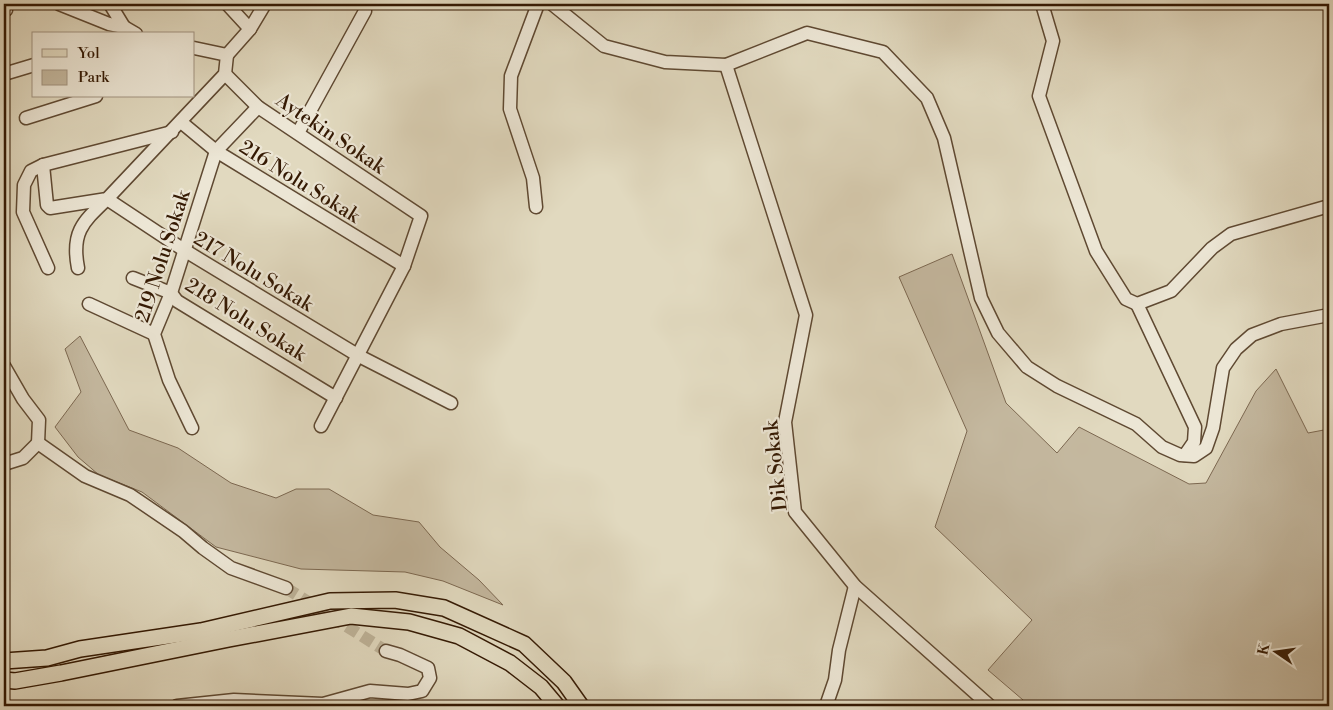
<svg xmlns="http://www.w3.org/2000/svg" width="1333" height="710" font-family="'Libre Bodoni',serif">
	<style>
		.green { fill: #c4b89f; stroke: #7c6851 }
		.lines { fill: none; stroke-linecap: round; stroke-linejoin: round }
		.minor-tunnel { stroke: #beb399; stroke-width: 12; stroke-dasharray: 12 6; stroke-linecap: butt }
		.minor-casing { stroke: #5f4932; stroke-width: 15 }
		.major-casing { stroke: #341903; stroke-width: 18 }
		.minor { stroke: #ece6d5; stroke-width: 12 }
		.major { stroke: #e1d9bf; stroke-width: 15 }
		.labels { text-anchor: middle; stroke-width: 4.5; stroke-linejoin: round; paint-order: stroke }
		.street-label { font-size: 20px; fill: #341903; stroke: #ece6d5 }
	</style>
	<rect width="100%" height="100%" fill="#e1d9bf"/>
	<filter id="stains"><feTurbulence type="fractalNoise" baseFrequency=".004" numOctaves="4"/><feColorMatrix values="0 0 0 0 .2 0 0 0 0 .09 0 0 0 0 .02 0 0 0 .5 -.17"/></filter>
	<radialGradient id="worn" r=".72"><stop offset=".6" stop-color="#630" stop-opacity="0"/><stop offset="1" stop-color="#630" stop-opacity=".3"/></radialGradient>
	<g class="green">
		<path d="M952,254L1006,403L1057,453L1079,427L1189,484L1206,483L1256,391L1276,369L1308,433L1329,429V706H1030L988,670L1032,620L935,527L967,431L899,277Z"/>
		<path d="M80,336L129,430L178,448L231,483L276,498L296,489H329L373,515L419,522L440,547L479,580L503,605L443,581L405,572L301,569L216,547L142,492L99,475L78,457L55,427L81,392L65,349Z"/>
	</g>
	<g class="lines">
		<path class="minor-tunnel" d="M286,588L386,651"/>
		<g class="minor-casing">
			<g id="minor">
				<path d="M5,4L6,10"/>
				<path d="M59,4L109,24L124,27L136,34"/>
				<path d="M110,4L124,27"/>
				<path d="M227,4L250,29"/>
				<path d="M552,4L604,46L665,62L726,65L807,33L883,52L927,98L944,138L981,298L998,333L1027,367L1057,386L1136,424L1162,447L1180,455L1194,456L1206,448L1213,428L1223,368L1236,349L1252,335L1281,324L1329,315"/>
				<path d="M1042,4L1053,41L1039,96L1096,251L1126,299L1137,304L1171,291L1212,248L1231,234L1329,206"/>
				<path d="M227,55L250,29L265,4"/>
				<path d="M726,65L806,315L785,422L795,512L855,586L990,706"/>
				<path d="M4,74L34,65"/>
				<path d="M225,74L258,107L421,216L404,266L321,426"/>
				<path d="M26,118L96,96"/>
				<path d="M181,122L216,151L404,266"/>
				<path d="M298,133L365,11L364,4"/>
				<path d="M43,165L47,205L50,208L107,199L225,74L227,55L194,48"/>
				<path d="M536,207L533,178L510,109L511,76L538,4"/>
				<path d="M48,268L23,212L24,185L31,171L43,165L172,132"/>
				<path d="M78,268C71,232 83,222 107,199L184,250L359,356L451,403"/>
				<path d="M133,278L171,293L177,301L336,398"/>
				<path d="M89,304L154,334"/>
				<path d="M1137,304L1195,427L1194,442L1185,455"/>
				<path d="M4,366L23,399L39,420L38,443"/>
				<path d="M192,428L169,380L154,334L171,293L216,151L258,107"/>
				<path d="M38,443L85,476L130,495L183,531L203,548L231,568L286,588"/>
				<path d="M4,464L23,458L38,443"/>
				<path d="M177,706L234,700L323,704L370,691L408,694L422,691L430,678L428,668L400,655L386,651"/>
				<path d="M826,706L835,680L839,650L855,586"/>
			</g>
		</g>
		<g class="major-casing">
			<g id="major">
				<path d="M4,661L47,658L80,649L201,631L330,601L395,600L444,608L524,644L564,682L581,706"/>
				<path d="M4,680L15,681L61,673L229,639L351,616L409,622L459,636L510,663L541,687L557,706"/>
			</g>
		</g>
		<use href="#minor" class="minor"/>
		<use href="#major" class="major"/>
	</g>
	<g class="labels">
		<g class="street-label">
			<text transform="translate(331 133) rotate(34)" y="7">Aytekin Sokak</text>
			<text transform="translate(300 181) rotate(32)" y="7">216 Nolu Sokak</text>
			<text transform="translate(162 256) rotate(-72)" y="7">219 Nolu Sokak</text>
			<text transform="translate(254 271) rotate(31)" y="7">217 Nolu Sokak</text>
			<text transform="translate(246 319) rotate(32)" y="7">218 Nolu Sokak</text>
			<text transform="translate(775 466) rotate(-96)" y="7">Dik Sokak</text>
		</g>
	</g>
	<rect width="1333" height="710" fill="none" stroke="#e1d9bf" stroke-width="20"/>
	<rect x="5" y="5" width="1323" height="700" fill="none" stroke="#341903" stroke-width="2.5"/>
	<rect x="10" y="10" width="1313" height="690" fill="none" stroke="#341903"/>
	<rect x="32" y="32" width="162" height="65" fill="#ece6d5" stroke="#a29481"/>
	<rect x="42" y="49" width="25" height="8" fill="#e1d9bf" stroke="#a29481"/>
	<text x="78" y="58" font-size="15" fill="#341903">Yol</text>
	<rect x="42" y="70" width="25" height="15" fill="#c4b89f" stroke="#a29481"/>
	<text x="78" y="82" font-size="15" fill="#341903">Park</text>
	<g transform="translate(1276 652) rotate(283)" stroke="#ece6d5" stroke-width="4" paint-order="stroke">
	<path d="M0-4L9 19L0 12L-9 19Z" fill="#341903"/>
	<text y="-8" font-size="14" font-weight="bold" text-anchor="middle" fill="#341903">K</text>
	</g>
	<rect width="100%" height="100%" filter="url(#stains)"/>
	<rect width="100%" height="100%" fill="url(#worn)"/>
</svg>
